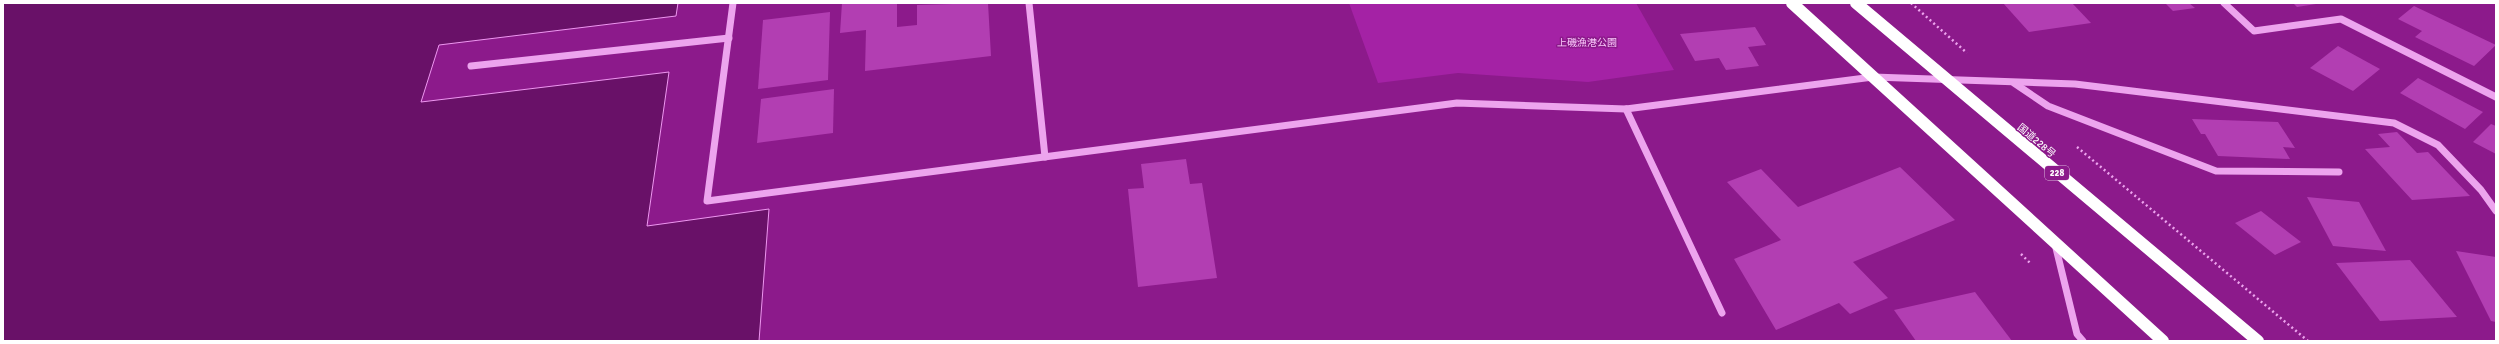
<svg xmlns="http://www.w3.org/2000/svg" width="2499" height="344" font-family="Signika,'Noto Sans JP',sans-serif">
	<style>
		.green { fill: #a422a5 }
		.water { fill: #691168; stroke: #ee97f0 }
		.building { fill: #b23eb2 }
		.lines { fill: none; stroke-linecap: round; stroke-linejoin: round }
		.path { stroke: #eda4ee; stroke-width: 2.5; stroke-dasharray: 2 3; stroke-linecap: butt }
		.minor { stroke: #eda4ee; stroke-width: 7 }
		.highway { stroke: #fff; stroke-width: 12 }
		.labels { text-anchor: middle; stroke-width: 3; stroke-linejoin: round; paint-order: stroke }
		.shield { fill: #8c1a8b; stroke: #dcbadc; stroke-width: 1 }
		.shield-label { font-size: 9px; font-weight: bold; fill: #fff }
		.park-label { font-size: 10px; fill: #f9cafa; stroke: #8c1a8b }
		.street-label { font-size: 10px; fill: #fff; stroke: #8c1a8b }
	</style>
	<rect width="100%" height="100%" fill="#8c1a8b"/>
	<path class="green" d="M1349,3H1636L1674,70L1588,82L1458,73L1378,83Z"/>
	<path class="water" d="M3,3H678L676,16L439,45L421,102L669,72L647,226L769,209L759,341H3Z"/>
	<g class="building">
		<path d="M842,3H897V27L917,25V5L988,3L991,56L865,71L866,30L840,33Z"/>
		<path d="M2003,3H2072L2091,23L2029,32Z"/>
		<path d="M2165,3H2189L2195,8L2173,11Z"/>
		<path d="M2293,3H2316V4L2297,7Z"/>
		<path d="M2414,6L2496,45L2474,66L2415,37L2422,31L2398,19Z"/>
		<path d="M830,12L828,80L758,89L763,20Z"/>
		<path d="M1755,27L1766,45L1748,47L1759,66L1726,70L1719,58L1695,61L1680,34Z"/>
		<path d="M2338,46L2380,69L2353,91L2310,68Z"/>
		<path d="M2418,78L2483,112L2465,129L2400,93Z"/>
		<path d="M834,89L833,133L757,143L761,99Z"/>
		<path d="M2192,119L2278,122L2295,148L2283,147L2290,159L2218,156L2205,134H2201Z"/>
		<path d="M2491,124L2496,126V154L2473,142Z"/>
		<path d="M2397,132L2417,153L2428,152L2470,196L2412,200L2365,149L2390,147L2378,134Z"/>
		<path d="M1186,159L1190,184L1202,183L1217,278L1138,287L1128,189L1144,188L1141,164Z"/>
		<path d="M1900,167L1955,220L1853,262L1888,298L1850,314L1839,303L1776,330L1734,259L1781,240L1727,182L1761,169L1798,207Z"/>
		<path d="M2307,197L2359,202L2386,251L2333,246Z"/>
		<path d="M2261,211L2301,242L2275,255L2235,223Z"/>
		<path d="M2456,251L2496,257V322L2491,321Z"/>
		<path d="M2410,260L2457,317L2380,321L2336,263Z"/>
		<path d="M1975,292L2012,341H1916L1894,310Z"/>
	</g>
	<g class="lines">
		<g class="path">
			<path d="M1911,3L1967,53"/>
			<path d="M2077,147L2308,341"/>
			<path d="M2021,254L2031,264"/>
		</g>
		<g class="minor">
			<path d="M733,3L707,201L1457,103L1626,109L1873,77L2075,84L2394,123L2438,145L2481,190L2496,211"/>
			<path d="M1029,3L1045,157"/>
			<path d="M2224,3L2254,31L2341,19L2496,97"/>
			<path d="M471,66L729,38"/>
			<path d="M2014,83L2048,106L2216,171L2339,172"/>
			<path d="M1626,109L1722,313"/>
			<path d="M2055,244L2077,334L2083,341"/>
		</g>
		<g class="highway">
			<path d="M1792,3L2163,341"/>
			<path d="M1856,3L2258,341"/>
		</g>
	</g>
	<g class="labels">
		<rect class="shield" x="2045" y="166" width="24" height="14" rx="3"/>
		<g class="shield-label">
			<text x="2057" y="176">228</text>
		</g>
		<g class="park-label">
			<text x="1587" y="46">上磯漁港公園</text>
		</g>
		<g class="street-label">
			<text transform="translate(2037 140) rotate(40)" y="4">国道228号</text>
		</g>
	</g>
	<rect width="2499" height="344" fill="none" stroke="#ffffff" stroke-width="8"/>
</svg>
